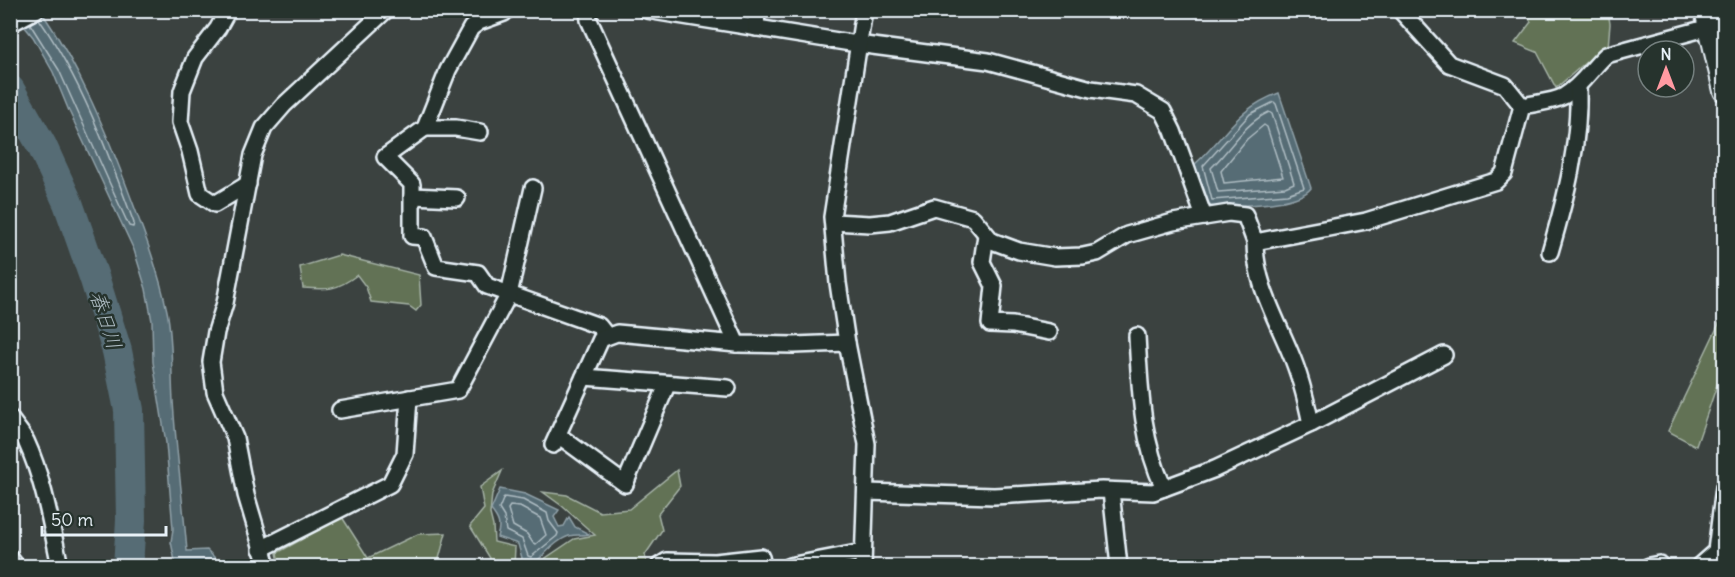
<svg xmlns="http://www.w3.org/2000/svg" width="1735" height="577" font-family="Delius,'Klee One',sans-serif">
	<style>
		.green { fill: #627254; stroke: #a5b2a6; stroke-width: 1.5 }
		.water { fill: #566c74; stroke: #90a1a9; stroke-width: 1.5 }
		.lines { fill: none; stroke-linecap: round; stroke-linejoin: round }
		.shore { stroke: #aebcc3; stroke-width: 1.5 }
		.river { stroke: #566c74; stroke-width: 30 }
		.minor-casing { stroke: #e8f1f8; stroke-width: 20 }
		.tertiary-casing { stroke: #e8f1f8; stroke-width: 24 }
		.minor { stroke: #26332d; stroke-width: 15 }
		.tertiary { stroke: #26332d; stroke-width: 20 }
		.labels { text-anchor: middle; stroke-width: 5; stroke-linejoin: round; paint-order: stroke }
		.water-label { font-size: 20px; font-style: italic; fill: #aebcc3; stroke: #26332d }
	</style>
	<rect width="100%" height="100%" fill="#3b4240"/>
	<filter id="ink" filterUnits="userSpaceOnUse"><feTurbulence type="fractalNoise" baseFrequency=".0167" numOctaves="2"/><feDisplacementMap in="SourceGraphic" scale="12" xChannelSelector="R" yChannelSelector="G"/><feConvolveMatrix kernelMatrix="1 2 1 2 8 2 1 2 1" color-interpolation-filters="sRGB"/></filter>
	<g filter="url(#ink)">
		<g class="green">
			<path d="M1525,11H1608L1610,24L1608,47L1586,62L1556,88L1537,52L1515,43L1531,22Z"/>
			<path d="M339,255L419,275L421,305L416,311L409,306L371,302L366,287L357,275C337,290 329,290 303,288L300,267Z"/>
			<path d="M1724,313V378L1718,382L1696,446L1668,431Z"/>
			<path d="M677,470L680,486L658,514L662,530L645,555L647,566H543V560L574,539L595,535L562,506L543,492L567,495L600,512L629,509Z"/>
			<path d="M502,471L492,494L490,514L493,526L494,542L515,547L514,566H487L490,558L470,526L484,509L480,487Z"/>
			<path d="M342,517L368,558L418,534L446,533L437,566H280L277,553Z"/>
		</g>
		<g class="water">
			<path d="M12,11H41C80,68 107,133 131,198C145,235 159,272 167,311C173,340 171,372 173,401C176,451 183,501 187,551L207,550L221,564V566H176L171,542L173,529L166,443L153,362L152,321L146,289L134,250L69,111L53,72L33,37Z"/>
			<path d="M1279,93L1311,188C1298,206 1238,205 1215,207L1207,205L1195,164C1228,135 1234,110 1279,93Z"/>
			<path d="M500,489L525,494L559,510L554,517L559,527L564,526L569,517L575,527L589,534C582,536 576,534 569,536C557,540 547,552 537,561V566H518L522,558L518,544L497,537C501,525 499,520 491,510Z"/>
		</g>
		<g class="lines">
			<g class="shore">
				<path d="M30,24L59,70L123,213L129,226L133,227L134,223C108,153 82,81 39,19"/>
				<path d="M1274,102L1276,104L1304,188L1287,194L1212,200L1203,166L1250,114Z"/>
				<path d="M1269,112L1272,114L1294,183L1285,187L1218,192L1211,168C1231,149 1243,124 1269,112Z"/>
				<path d="M1264,125L1267,127L1283,177L1224,183L1221,171L1247,139Z"/>
				<path d="M504,497L523,500L547,513L549,521L558,533L557,536L531,557L528,556L522,539L506,531L504,517L499,509Z"/>
				<path d="M510,506L520,507L540,518L546,535L536,544L533,543L527,534L513,526L508,509Z"/>
			</g>
			<path class="river" d="M10,90L42,146L68,203L95,280L117,351L129,410L131,520L128,566"/>
			<g class="minor-casing">
				<g id="minor">
					<path d="M228,10L218,28L195,58L182,91L180,122L190,151L200,194L215,204L248,184"/>
					<path d="M506,10L504,13L479,22L471,28L448,70L425,128L385,157L412,184V236L424,237L436,267L478,273L487,286L599,326L607,336"/>
					<path d="M588,10L589,20L737,344"/>
					<path d="M646,10L857,44L988,61L1091,89L1136,95L1163,111L1173,131L1204,217"/>
					<path d="M1400,10L1449,64L1505,85L1522,106"/>
					<path d="M10,24L36,10"/>
					<path d="M756,28L757,10"/>
					<path d="M425,128H456L480,132"/>
					<path d="M412,196L457,198"/>
					<path d="M833,222L870,224L890,222L934,207L973,218L992,241L1019,251L1055,257L1083,256L1097,253L1127,235L1173,222L1229,213L1245,215L1255,242L1366,221L1496,181L1504,173L1522,106C1535,103 1553,102 1564,96C1581,86 1592,68 1606,55L1710,27L1724,21"/>
					<path d="M986,235L982,262L994,286L990,324L1013,325L1049,332"/>
					<path d="M1255,242C1255,282 1275,316 1290,352C1300,375 1306,399 1311,424"/>
					<path d="M1550,252C1566,197 1580,144 1578,86"/>
					<path d="M1137,336C1140,388 1141,440 1164,488"/>
					<path d="M584,377L728,388"/>
					<path d="M340,410L458,390L509,294L533,188"/>
					<path d="M10,418C15,426 22,433 26,441C44,480 51,525 60,566"/>
					<path d="M558,435L625,484L667,385"/>
					<path d="M553,445L601,339L617,333L737,344L794,345L847,343"/>
					<path d="M1111,491L1119,566"/>
					<path d="M866,492L994,496L1102,490L1153,492L1215,469L1311,424L1444,355"/>
					<path d="M261,549L390,484L405,454L409,398"/>
					<path d="M10,558L16,566"/>
					<path d="M267,566L246,495L235,438L215,392L211,362L216,332L225,303L253,155L264,128L284,105L386,10"/>
					<path d="M659,566L667,561L715,562L761,557L763,566"/>
					<path d="M789,566L862,552"/>
					<path d="M863,566L867,444L847,343L838,283L832,217L864,10"/>
					<path d="M1649,566L1659,564L1661,566"/>
					<path d="M1699,566L1716,551L1724,487"/>
				</g>
			</g>
			<g class="tertiary-casing">
				<path id="tertiary" d="M1705,10L1724,91"/>
			</g>
			<use href="#minor" class="minor"/>
			<use href="#tertiary" class="tertiary"/>
		</g>
	</g>
	<g class="labels">
		<g class="water-label">
			<text transform="translate(106 320) rotate(72)" y="7">春日川</text>
		</g>
	</g>
	<rect width="1735" height="577" fill="none" stroke="#26332d" stroke-width="36"/>
	<rect x="18" y="18" width="1699" height="541" fill="none" stroke="#e8f1f8" stroke-width="2" filter="url(#ink)"/>
	<g transform="translate(1666 69)"><circle r="28" fill="#26332d" stroke="#747f7e" stroke-width="1.5"/>
	<path d="M0-4.5L10 22L0 15L-10 22Z" fill="#ff9aa2"/>
	<text y="-9" font-size="16" font-weight="bold" text-anchor="middle" fill="#e8f1f8">N</text>
	</g>
	<path d="M42 526v9h124v-9" fill="none" stroke="#e8f1f8" stroke-width="3"/>
	<text x="51" y="526" font-size="18" fill="#e8f1f8" stroke="#26332d" stroke-width="4.5" paint-order="stroke">50 m</text>
</svg>
